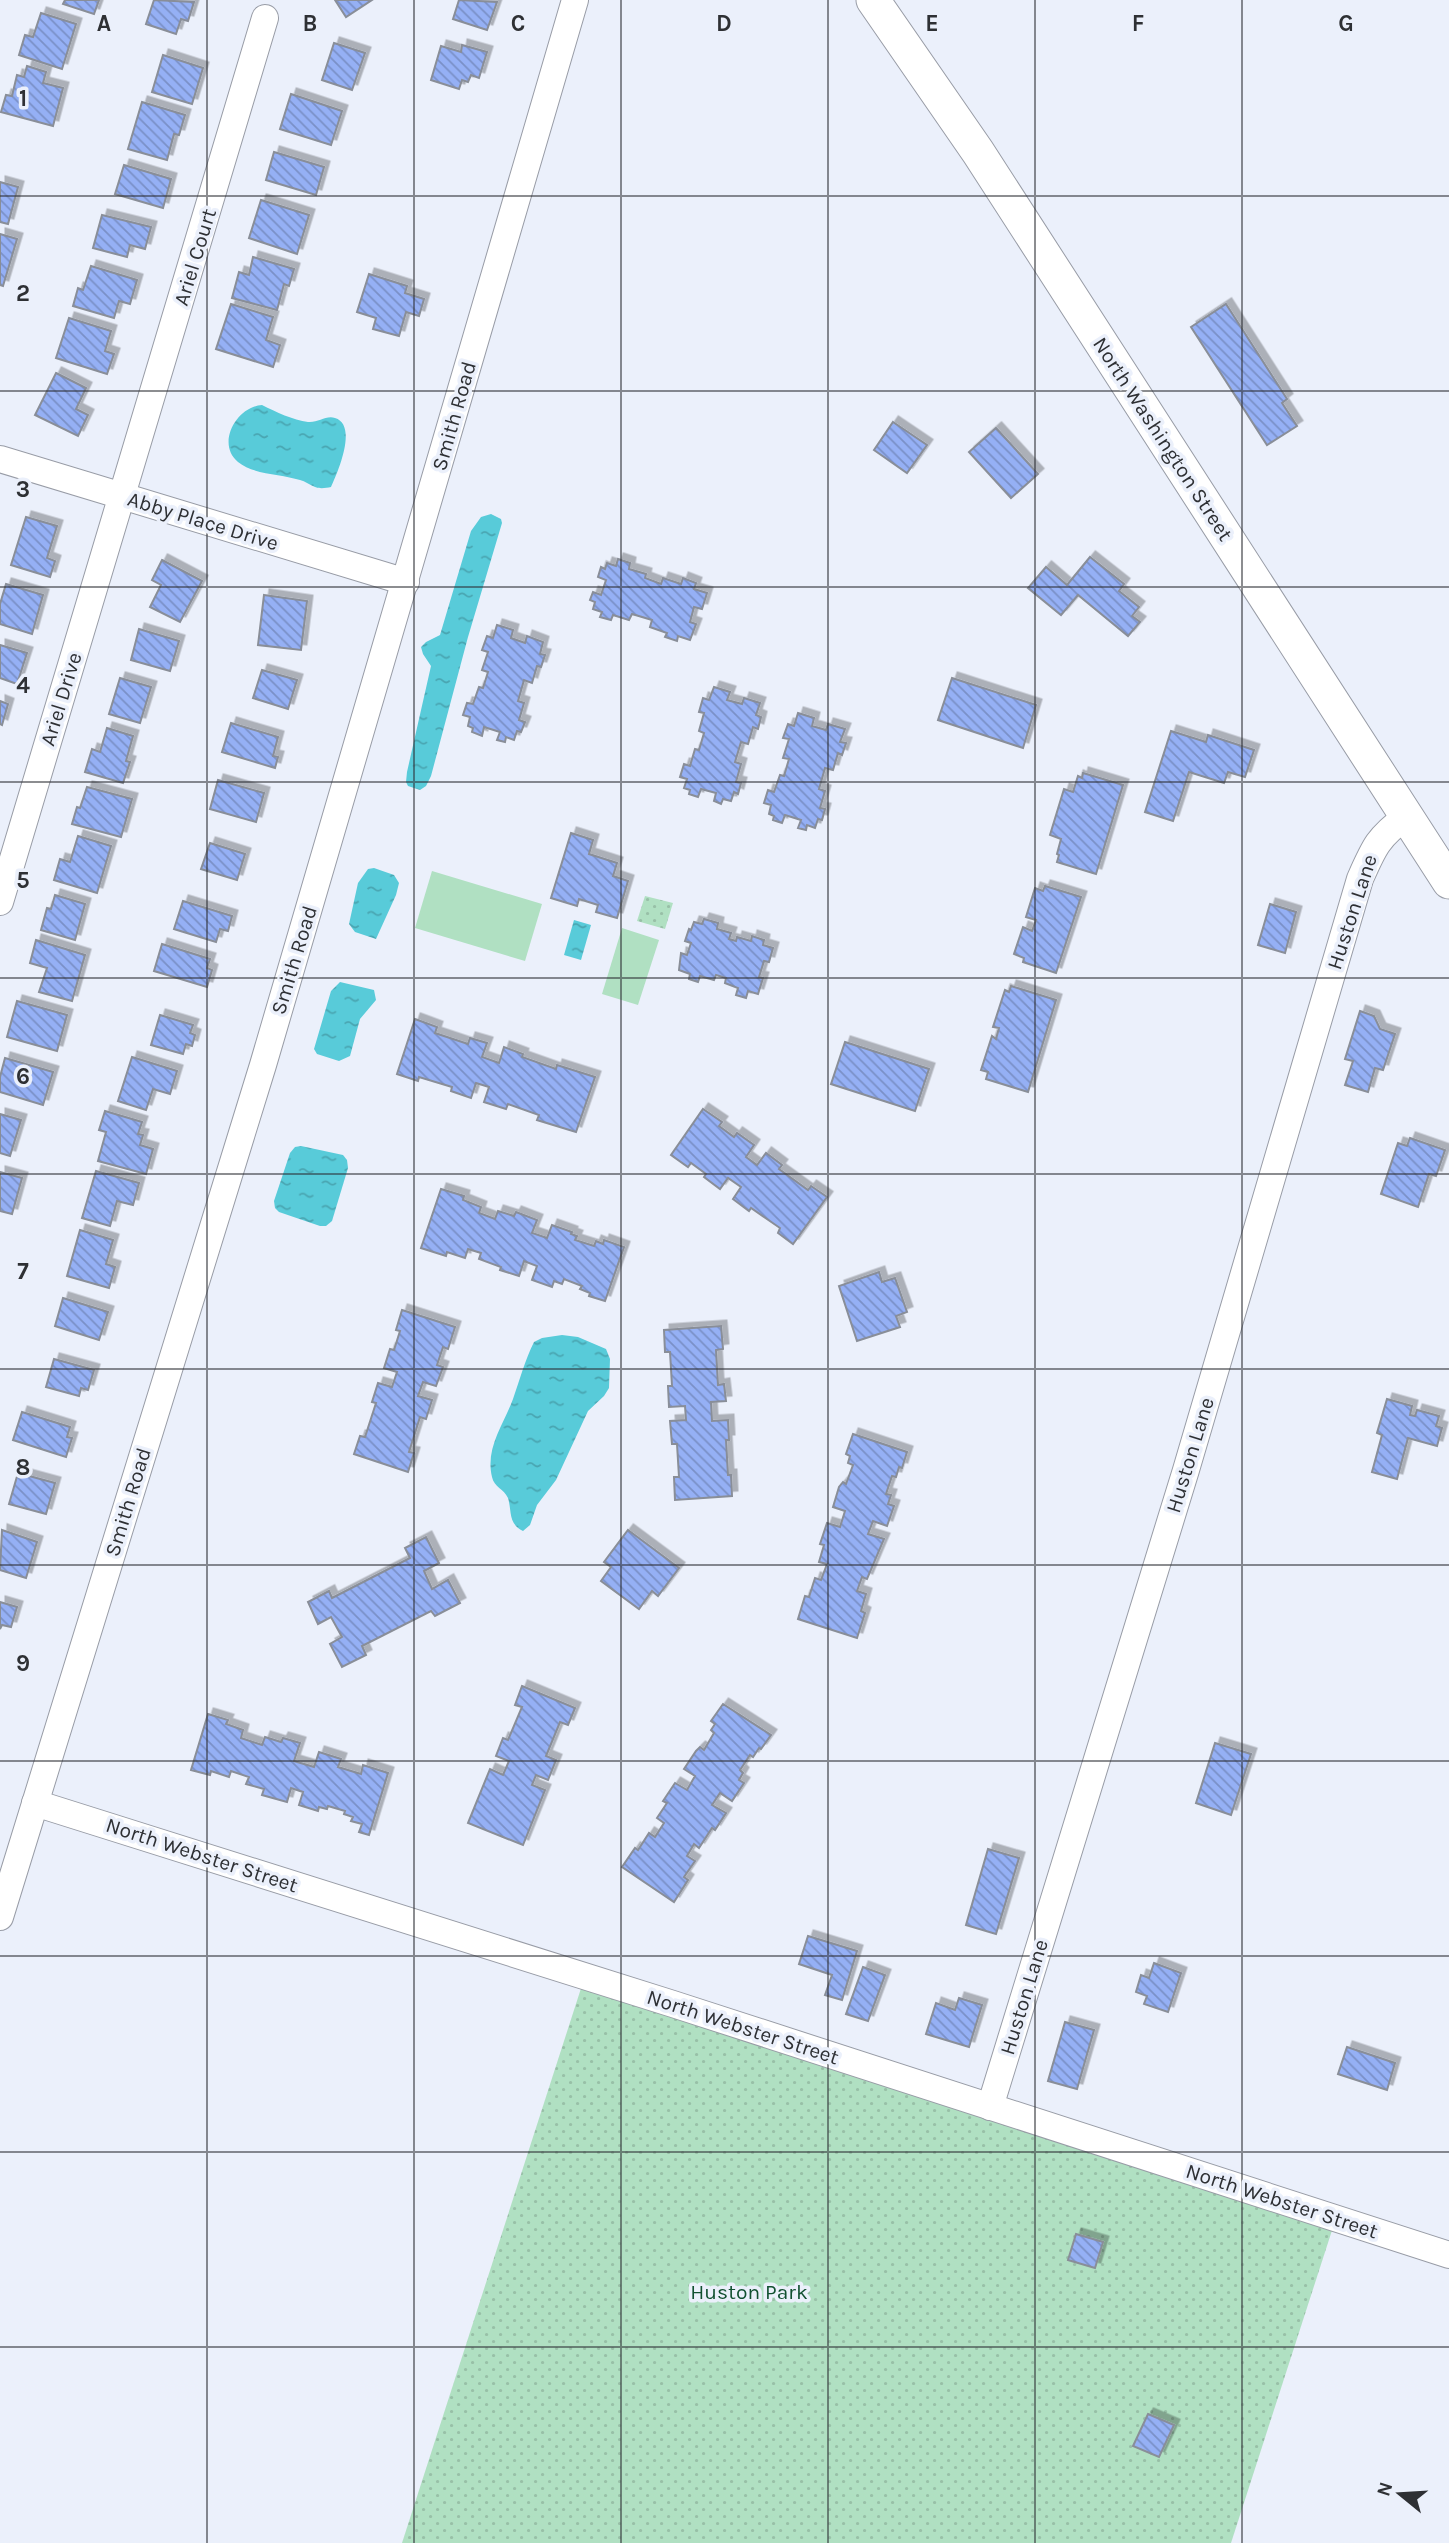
<svg xmlns="http://www.w3.org/2000/svg" width="1449" height="2543" font-family="Karla,sans-serif">
	<style>
		.grass { fill: #b0e0c2 }
		.park { fill: url(#park-dots) }
		.water { fill: url(#water-ripples) }
		.building { fill: url(#building-back-hatch); stroke: #898e98; stroke-width: 2; filter: url(#shadow) }
		.lines { fill: none; stroke-linecap: round; stroke-linejoin: round }
		.minor-casing { stroke: #989ca6; stroke-width: 28 }
		.major-casing { stroke: #989ca6; stroke-width: 35 }
		.minor { stroke: #fff; stroke-width: 26 }
		.major { stroke: #fff; stroke-width: 33 }
		.grid { fill: none; stroke: #2e3034; stroke-width: 2; stroke-opacity: 0.55 }
		.labels { text-anchor: middle; stroke-width: 7; stroke-linejoin: round; paint-order: stroke }
		.street-label { font-size: 21px; fill: #2e3034; stroke: #ebf0fb }
		.park-label { font-size: 21px; fill: #115031; stroke: #ebf0fb }
		.grid-label { font-size: 23px; text-anchor: middle; font-weight: bold; fill: #2e3034; stroke: #ebf0fb; stroke-width: 7; stroke-linejoin: round; paint-order: stroke }
	</style>
	<defs>
		<pattern id="park-dots" width="8" height="8" patternUnits="userSpaceOnUse" patternTransform="scale(1.75)"><rect width="8" height="8" fill="#b0e0c2"/><path d="M2 2h.1M6 6h.1" fill="none" stroke="#98c0a7" stroke-width="1.8" stroke-linecap="round"/></pattern>
		<pattern id="water-ripples" width="26" height="14" patternUnits="userSpaceOnUse" patternTransform="scale(1.75)"><rect width="26" height="14" fill="#58cbd9"/><path d="M2 4q2-2 4 0t4 0M15 11q2-2 4 0t4 0" fill="none" stroke="#49a5b1"/></pattern>
		<pattern id="building-back-hatch" width="6" height="6" patternUnits="userSpaceOnUse" patternTransform="scale(1.75)"><rect width="6" height="6" fill="#95b0f5"/><path d="M-1 5l2 2M0 0l6 6M5-1l2 2" fill="none" stroke="#7a90c7"/></pattern>
		<filter id="shadow"><feDropShadow dx="5.5" dy="-5.5" stdDeviation="0" flood-color="#0004"/></filter>
	</defs>
	<rect width="100%" height="100%" fill="#ebf0fb"/>
	<g class="grass">
		<path d="M432,871L542,904L525,961L415,928Z"/>
		<path d="M622,928L659,940L638,1005L602,994Z"/>
	</g>
	<g class="park">
		<path d="M645,896L673,903L665,929L637,921Z"/>
		<path d="M585,1976L1336,2218L1231,2543H402Z"/>
	</g>
	<g class="water">
		<path d="M262,405C276,412 293,420 308,422C318,423 326,415 335,418C358,425 338,472 331,487C326,488 320,489 315,487C310,485 305,481 300,480C282,474 254,475 238,462C216,444 236,407 262,405Z"/>
		<path d="M491,514L501,519L502,523L468,637L431,776L426,786L420,790L408,786L406,782L407,772L431,666L423,654L421,647L426,642L440,635L471,531L481,517Z"/>
		<path d="M374,868L394,875L399,883L396,895L376,939L355,932L349,924L358,883L368,869Z"/>
		<path d="M574,920L591,925L581,960L564,955Z"/>
		<path d="M340,982L374,990L376,1000L360,1019L350,1056L339,1061L317,1054L314,1049L331,991Z"/>
		<path d="M301,1146L343,1155L347,1160L348,1168L332,1221L326,1226H320L279,1212L275,1208L274,1201L290,1153L295,1147Z"/>
		<path d="M562,1335L578,1337L606,1349L610,1359L609,1388L604,1396L588,1411L556,1480L537,1505L530,1525L523,1531C508,1524 512,1511 508,1498C504,1489 494,1487 492,1477C485,1448 504,1424 513,1399C520,1379 525,1360 534,1342L542,1338Z"/>
	</g>
	<g class="building">
		<path d="M65,0H99L94,14L63,4Z"/>
		<path d="M154,0L194,2L188,21L181,19L176,34L146,24Z"/>
		<path d="M335,0H372L346,17Z"/>
		<path d="M459,0L497,2L487,30L453,19Z"/>
		<path d="M41,13L76,24L62,69L19,55L25,35L33,37Z"/>
		<path d="M334,43L365,53L352,90L322,80Z"/>
		<path d="M462,45L487,52L479,78L471,75L468,82L462,80L459,89L431,80L441,46L461,52Z"/>
		<path d="M163,55L203,68L192,104L152,92Z"/>
		<path d="M27,66L46,72L43,83L63,88L53,126L1,112L6,95L12,96L17,75L24,77Z"/>
		<path d="M291,94L342,111L331,145L280,129Z"/>
		<path d="M142,102L185,115L179,135L174,134L167,160L128,149Z"/>
		<path d="M274,152L324,167L316,195L266,180Z"/>
		<path d="M124,165L171,179L163,208L115,194Z"/>
		<path d="M0,182L18,187L8,224L0,222Z"/>
		<path d="M261,200L309,215L297,254L249,238Z"/>
		<path d="M102,215L151,227L145,249L130,245L127,257L93,248Z"/>
		<path d="M0,234L17,239L3,286L0,285Z"/>
		<path d="M253,257L294,269L289,286L284,284L277,310L232,298L239,272L249,275Z"/>
		<path d="M91,266L137,280L130,304L119,301L114,318L73,306L78,288L83,290Z"/>
		<path d="M369,274L407,286L405,293L424,299L419,316L406,312L399,336L373,329L376,318L357,312Z"/>
		<path d="M231,304L273,317L266,340L280,345L273,367L216,349Z"/>
		<path d="M1226,304L1287,399L1282,403L1297,426L1267,445L1191,327Z"/>
		<path d="M69,318L111,331L105,351L114,354L107,374L56,358Z"/>
		<path d="M56,373L86,388L76,409L88,415L78,436L35,415Z"/>
		<path d="M893,422L927,445L907,473L874,450Z"/>
		<path d="M996,428L1038,474L1011,498L969,452Z"/>
		<path d="M26,517L57,526L47,558L55,561L50,577L11,565Z"/>
		<path d="M1090,557L1124,584L1119,591L1139,607L1132,616L1140,622L1128,636L1078,595L1061,615L1028,588L1046,567L1067,585Z"/>
		<path d="M618,559L630,563L629,569L646,574L645,578L661,584L663,578L681,584L683,578L696,583L694,589L707,593L702,609L694,607L690,622L696,624L690,640L678,636L677,641L665,637L667,633L650,627L652,620L632,614L629,620L613,615L611,620L600,617L602,612L593,609L595,602L590,600L593,592L601,595L606,580L598,577L601,567L605,569L607,563L616,566Z"/>
		<path d="M162,560L202,581L180,622L150,607L161,585L152,580Z"/>
		<path d="M6,584L43,595L32,634L0,624V604Z"/>
		<path d="M264,595L307,601L301,650L258,645Z"/>
		<path d="M497,625L513,630L511,638L525,643L527,636L543,642L540,654L545,655L541,667L537,666L532,683L524,680L518,701L524,703L519,720L525,722L521,732L517,731L514,740L506,737L505,742L497,740L500,732L484,727L482,736L472,732L473,728L468,726L470,717L463,715L467,703L473,704L479,687L483,688L488,672L482,670L488,652L482,650L487,636L493,638Z"/>
		<path d="M139,629L179,641L170,671L131,660Z"/>
		<path d="M0,645L27,653L17,684L0,678Z"/>
		<path d="M262,670L297,680L288,709L253,698Z"/>
		<path d="M120,678L151,687L140,723L109,714Z"/>
		<path d="M952,678L1036,705L1023,748L938,720Z"/>
		<path d="M714,687L730,692L727,700L742,704L744,698L760,703L756,715L761,717L758,729L753,727L748,744L741,742L735,762L741,764L736,782L741,783L738,794L734,792L731,801L723,799L721,804L714,801L716,793L701,789L698,797L689,794L690,790L684,788L687,779L680,777L684,764L690,766L695,749L699,750L704,733L699,731L704,713L699,712L703,698L709,700Z"/>
		<path d="M0,701L8,704L2,725L0,724Z"/>
		<path d="M798,713L814,718L812,726L826,730L828,724L845,729L840,742L846,743L842,755L838,753L833,770L825,768L819,789L825,791L820,808L825,809L822,820L818,819L815,828L807,825L806,830L798,828L801,820L785,815L782,823L773,820L774,816L769,814L771,805L764,803L768,790L774,792L780,775L784,776L789,759L783,758L789,739L783,738L788,724L794,726Z"/>
		<path d="M231,723L278,737L273,756L278,757L275,768L222,752Z"/>
		<path d="M107,728L133,736L126,761L130,762L123,783L85,772L92,749L100,752Z"/>
		<path d="M1171,731L1206,742L1208,735L1254,750L1245,777L1228,772L1224,783L1189,772L1173,821L1145,812Z"/>
		<path d="M1083,773L1123,785L1096,874L1057,862L1059,855L1057,854L1061,839L1050,835L1064,789L1073,792L1078,776L1082,778Z"/>
		<path d="M218,780L264,793L256,822L210,809Z"/>
		<path d="M87,787L132,799L121,837L72,824L77,807L80,808Z"/>
		<path d="M571,833L593,840L589,854L617,863L613,876L628,881L617,918L596,912L598,905L579,899L577,906L551,898Z"/>
		<path d="M78,836L111,846L97,893L54,880L60,859L70,862Z"/>
		<path d="M210,843L245,854L237,880L201,869Z"/>
		<path d="M1045,886L1081,897L1056,973L1023,962L1024,958L1014,954L1023,927L1032,931L1036,920L1026,917L1035,888L1043,891Z"/>
		<path d="M55,895L85,904L75,940L41,930L47,908L51,909Z"/>
		<path d="M183,901L232,916L228,931L220,929L216,942L174,929Z"/>
		<path d="M1270,904L1296,912L1285,953L1258,945Z"/>
		<path d="M704,919L718,923L717,929L731,933L729,939L736,941L737,937L751,941L752,936L764,940L763,945L773,948L769,962L764,961L759,977L763,978L758,994L748,991L746,998L736,995L738,988L725,983L726,978L716,975L714,980L700,976L698,982L689,979L690,974L679,970L681,953L687,955L691,943L685,941L689,929L691,930L694,922L702,924Z"/>
		<path d="M36,940L85,955L72,1001L39,992L47,968L30,963Z"/>
		<path d="M162,944L210,959L207,968L212,970L207,987L154,971Z"/>
		<path d="M1011,986L1056,1000L1028,1092L986,1079L988,1072L981,1070L992,1036L996,1039L999,1028L993,1027L1005,990L1009,992Z"/>
		<path d="M17,1001L67,1015L57,1051L7,1037Z"/>
		<path d="M1360,1011L1374,1016L1380,1029L1395,1034L1383,1070L1375,1068L1368,1092L1345,1085L1353,1061L1345,1059Z"/>
		<path d="M160,1015L193,1025L190,1033L195,1035L192,1046L186,1044L183,1054L151,1045Z"/>
		<path d="M415,1019L437,1027L435,1033L468,1044L470,1038L487,1043L482,1057L499,1063L504,1047L523,1054L522,1057L556,1069L557,1065L595,1077L576,1132L537,1120L539,1115L508,1104L506,1109L484,1102L489,1087L476,1083L471,1098L451,1091L452,1087L419,1077L418,1081L397,1074Z"/>
		<path d="M845,1042L929,1069L915,1111L831,1084Z"/>
		<path d="M132,1057L177,1071L170,1094L153,1089L146,1110L118,1101Z"/>
		<path d="M5,1058L53,1072L43,1105L0,1092V1077Z"/>
		<path d="M703,1109L722,1122L719,1126L734,1137L737,1133L754,1145L746,1157L757,1165L766,1153L782,1165L779,1169L808,1190L811,1186L827,1197L793,1244L778,1233L780,1228L751,1208L749,1211L733,1199L741,1187L728,1178L720,1189L704,1177L706,1174L691,1163L688,1167L671,1155Z"/>
		<path d="M105,1111L142,1122L138,1134L143,1135L140,1145L153,1149L146,1174L98,1161L106,1132L99,1130Z"/>
		<path d="M0,1114L21,1120L10,1156L0,1153Z"/>
		<path d="M1410,1138L1445,1150L1436,1176L1429,1174L1418,1207L1381,1194L1398,1143L1407,1146Z"/>
		<path d="M96,1171L139,1183L133,1205L117,1201L110,1226L82,1218Z"/>
		<path d="M0,1172L22,1178L12,1214L0,1211Z"/>
		<path d="M441,1189L464,1196L463,1200L481,1207L479,1213L495,1219L498,1211L514,1216L516,1212L537,1220L532,1233L547,1238L552,1225L572,1232L571,1234L577,1236L575,1240L594,1246L596,1241L603,1244L604,1240L624,1247L605,1301L589,1296L590,1293L580,1289L582,1286L564,1279L562,1284L554,1281L552,1287L532,1280L537,1266L524,1261L519,1276L500,1270L501,1267L479,1259L481,1253L468,1249L465,1258L447,1252L446,1256L421,1248Z"/>
		<path d="M80,1230L113,1240L106,1264L115,1267L109,1288L67,1276Z"/>
		<path d="M879,1272L882,1282L895,1278L907,1312L896,1316L900,1327L857,1341L839,1286Z"/>
		<path d="M63,1298L108,1312L99,1340L55,1326Z"/>
		<path d="M402,1310L455,1327L448,1349L443,1347L437,1365L443,1367L436,1386L423,1382L418,1396L432,1400L426,1419L420,1417L409,1452L414,1453L408,1472L354,1454L360,1436L365,1437L376,1403L372,1402L378,1383L392,1387L397,1372L384,1368L390,1349L394,1350L400,1331L396,1330Z"/>
		<path d="M721,1326L723,1349L716,1350L718,1385L724,1384L726,1401L711,1402L712,1421L728,1420L729,1440H726L728,1475H731L732,1496L675,1500L674,1477H679L677,1444H672L670,1421L686,1420L685,1406L669,1407L668,1386H672L670,1352H665L664,1330Z"/>
		<path d="M54,1359L94,1370L88,1390L81,1388L79,1396L46,1387Z"/>
		<path d="M1387,1399L1412,1406L1410,1415L1415,1416L1417,1410L1439,1416L1436,1426L1442,1428L1437,1446L1408,1438L1397,1479L1372,1472L1382,1435L1377,1433Z"/>
		<path d="M22,1412L70,1427L67,1437L72,1438L66,1457L13,1440Z"/>
		<path d="M853,1434L907,1452L902,1468L899,1467L896,1477L892,1476L886,1494L891,1495L888,1504L894,1506L887,1526L873,1521L868,1534L884,1539L867,1579L862,1577L857,1591L866,1594L861,1611L865,1613L857,1638L798,1619L805,1596L809,1597L815,1578L821,1580L827,1564L819,1562L824,1545L820,1544L827,1523L840,1527L845,1511L833,1507L839,1487L843,1482L846,1484L853,1465L848,1463L850,1456L846,1454Z"/>
		<path d="M18,1473L55,1483L46,1514L9,1504Z"/>
		<path d="M2,1530L37,1542L26,1578L0,1570Z"/>
		<path d="M628,1530L679,1568L658,1596L652,1591L639,1609L601,1581L611,1567L604,1562Z"/>
		<path d="M426,1537L439,1563L424,1571L432,1589L448,1580L460,1603L435,1616L431,1611L362,1646L366,1655L342,1667L330,1644L342,1637L331,1617L318,1624L308,1602L329,1591L332,1598L410,1558L405,1548Z"/>
		<path d="M0,1602L17,1607L11,1627L2,1625L0,1629Z"/>
		<path d="M522,1686L575,1708L568,1725L560,1722L546,1756L556,1760L548,1780L536,1775L532,1785L545,1790L523,1845L468,1823L490,1769L503,1775L509,1761L496,1756L503,1738L508,1740L522,1707L515,1705Z"/>
		<path d="M723,1704L771,1735L761,1749L759,1748L753,1757L750,1755L740,1770L743,1773L739,1780L744,1783L732,1801L720,1793L712,1805L726,1813L715,1830L712,1828L699,1848L694,1844L687,1856L695,1861L684,1877L688,1880L674,1902L622,1867L635,1848L638,1850L649,1833L655,1837L664,1823L657,1818L667,1803L663,1801L675,1783L687,1790L695,1776L684,1769L696,1751L700,1747L704,1750L714,1733L711,1730L715,1724L711,1721Z"/>
		<path d="M208,1714L228,1720L226,1724L243,1730L241,1738L262,1745L265,1737L281,1742L283,1738L300,1743L294,1761L314,1767L319,1752L341,1759L338,1767L361,1774L363,1765L388,1773L369,1835L359,1832L362,1824L351,1821L353,1817L344,1814L345,1811L328,1806L327,1809L319,1807L318,1811L299,1805L303,1792L291,1788L287,1802L262,1795L264,1789L246,1784L249,1777L231,1771L229,1777L211,1771L210,1775L191,1770Z"/>
		<path d="M1215,1743L1251,1754L1231,1815L1196,1803Z"/>
		<path d="M988,1849L1019,1858L996,1934L966,1925Z"/>
		<path d="M808,1936L857,1951L842,2000L825,1995L832,1975L799,1964Z"/>
		<path d="M1154,1963L1181,1973L1168,2012L1144,2004L1147,1996L1136,1992L1141,1975L1149,1978Z"/>
		<path d="M863,1967L885,1975L868,2021L846,2014Z"/>
		<path d="M959,1998L982,2005L969,2047L926,2034L936,2003L955,2010Z"/>
		<path d="M1065,2022L1094,2030L1077,2089L1048,2081Z"/>
		<path d="M1347,2047L1395,2063L1387,2090L1338,2074Z"/>
		<path d="M1076,2234L1103,2242L1095,2268L1068,2260Z"/>
		<path d="M1148,2414L1174,2425L1159,2457L1133,2446Z"/>
	</g>
	<g class="lines">
		<g class="minor-casing">
			<g id="minor">
				<path d="M0,459L406,582"/>
				<path d="M0,902L265,18"/>
				<path d="M35,1803L673,2004L1449,2255"/>
				<path d="M0,1917L263,1065L575,0"/>
				<path d="M990,2107L1186,1470L1360,879C1374,847 1378,837 1407,816"/>
			</g>
		</g>
		<g class="major-casing">
			<path id="major" d="M873,0L978,152L1449,882"/>
		</g>
		<use href="#minor" class="minor"/>
		<use href="#major" class="major"/>
	</g>
	<path class="grid" d="M207,0V2543M414,0V2543M621,0V2543M828,0V2543M1035,0V2543M1242,0V2543M0,196H1449M0,391H1449M0,587H1449M0,782H1449M0,978H1449M0,1174H1449M0,1369H1449M0,1565H1449M0,1761H1449M0,1956H1449M0,2152H1449M0,2347H1449"/>
	<g class="labels">
		<g class="street-label">
			<text transform="translate(195 257) rotate(-73)" y="7">Ariel Court</text>
			<text transform="translate(454 416) rotate(-74)" y="7">Smith Road</text>
			<text transform="translate(1163 439) rotate(57)" y="7">North Washington Street</text>
			<text transform="translate(203 521) rotate(17)" y="7">Abby Place Drive</text>
			<text transform="translate(61 699) rotate(-73)" y="7">Ariel Drive</text>
			<text transform="translate(1352 912) rotate(-72)" y="7">Huston Lane</text>
			<text transform="translate(294 960) rotate(-73)" y="7">Smith Road</text>
			<text transform="translate(1190 1455) rotate(-73)" y="7">Huston Lane</text>
			<text transform="translate(128 1502) rotate(-73)" y="7">Smith Road</text>
			<text transform="translate(202 1855) rotate(18)" y="7">North Webster Street</text>
			<text transform="translate(1024 1997) rotate(-73)" y="7">Huston Lane</text>
			<text transform="translate(743 2027) rotate(18)" y="7">North Webster Street</text>
			<text transform="translate(1282 2201) rotate(18)" y="7">North Webster Street</text>
		</g>
		<g class="park-label">
			<text x="749" y="2299">Huston Park</text>
		</g>
	</g>
	<g class="grid-label">
		<text x="104" y="31">A</text>
		<text x="310" y="31">B</text>
		<text x="518" y="31">C</text>
		<text x="724" y="31">D</text>
		<text x="932" y="31">E</text>
		<text x="1138" y="31">F</text>
		<text x="1346" y="31">G</text>
		<text x="23" y="106">1</text>
		<text x="23" y="301">2</text>
		<text x="23" y="497">3</text>
		<text x="23" y="693">4</text>
		<text x="23" y="888">5</text>
		<text x="23" y="1084">6</text>
		<text x="23" y="1279">7</text>
		<text x="23" y="1475">8</text>
		<text x="23" y="1671">9</text>
	</g>
	<g transform="translate(1400 2494) rotate(288)" stroke="#ebf0fb" stroke-width="5" paint-order="stroke">
	<path d="M0-5L12 26L0 18L-12 26Z" fill="#2e3034"/>
	<text y="-10" font-size="19" font-weight="bold" text-anchor="middle" fill="#2e3034">N</text>
	</g>
</svg>
